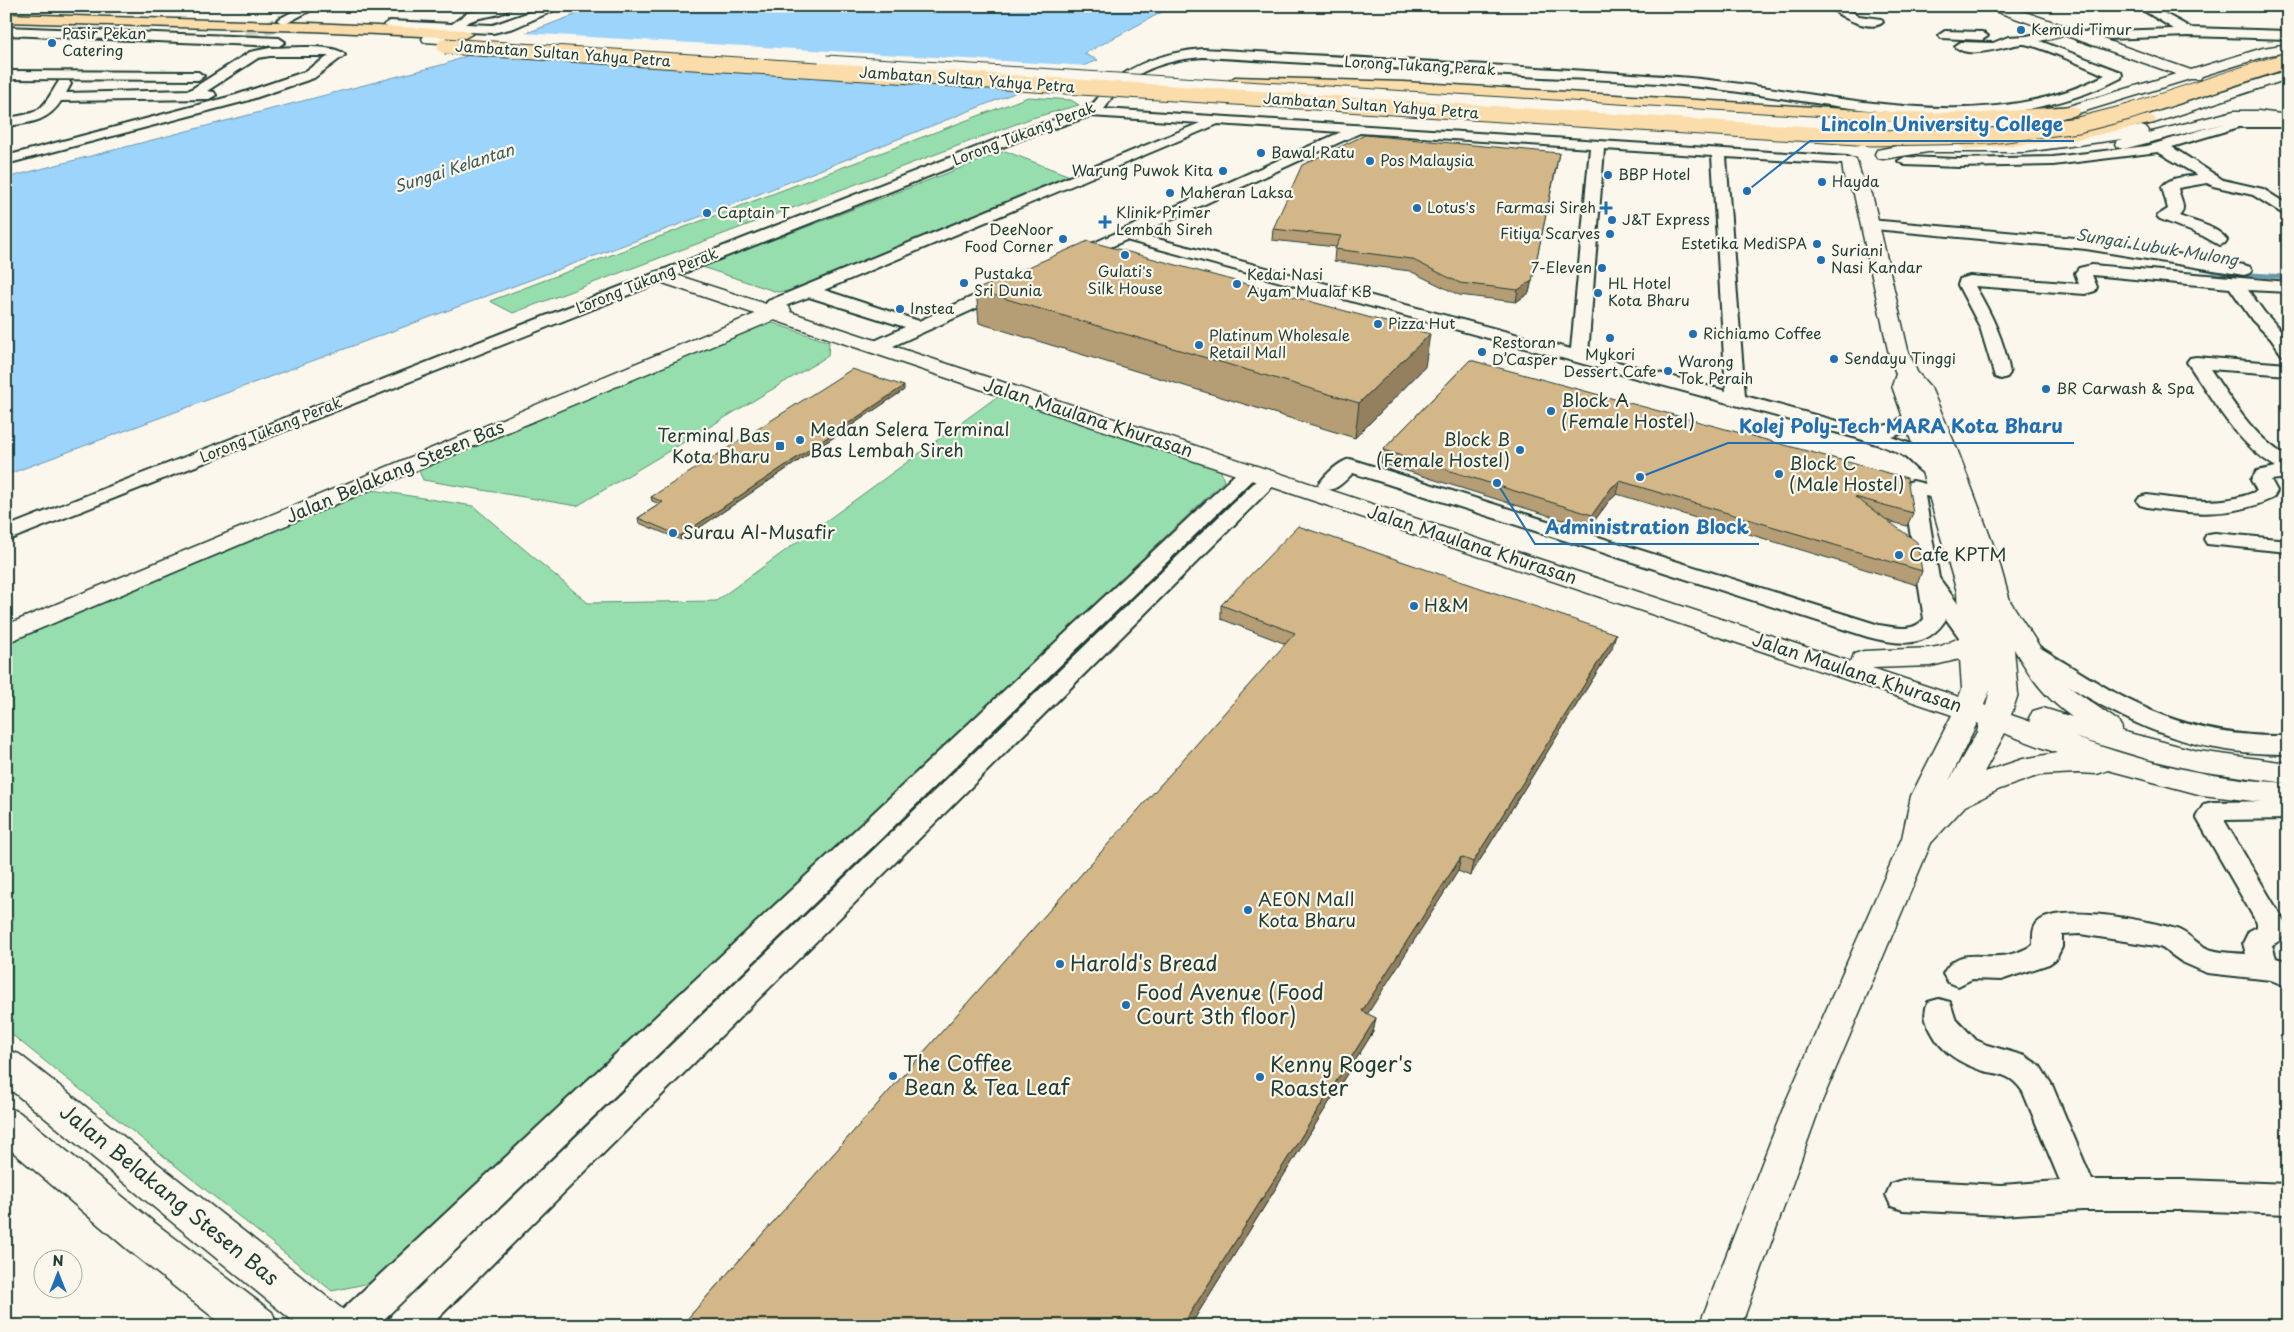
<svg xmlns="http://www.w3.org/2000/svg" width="2294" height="1332" font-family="'Playpen Sans',sans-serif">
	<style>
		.green { fill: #96dead; stroke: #5a8e70 }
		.water { fill: #9dd4fc; stroke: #6b98ac }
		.pier { fill: #fbf7ec }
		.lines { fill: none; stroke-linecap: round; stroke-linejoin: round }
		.stream { stroke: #6b98ac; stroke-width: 4.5 }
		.street-tunnel { stroke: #cfd2c7; stroke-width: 13; stroke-dasharray: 13 6; stroke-linecap: butt }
		.street-casing { stroke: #1f3d34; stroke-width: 4 }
		.secondary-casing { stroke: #1f3d34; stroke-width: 3 }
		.highway-casing { stroke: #1f3d34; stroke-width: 3 }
		.street { fill: #fbf7ec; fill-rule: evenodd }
		.secondary { fill: #fbf7ec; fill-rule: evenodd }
		.highway { fill: #fbddab; fill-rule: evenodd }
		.secondary-bridge-casing { stroke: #1f3d34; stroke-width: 17; stroke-linecap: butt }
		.highway-bridge-casing { stroke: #1f3d34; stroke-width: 17; stroke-linecap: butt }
		.secondary-bridge { stroke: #fbf7ec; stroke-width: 15 }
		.highway-bridge { stroke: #fbddab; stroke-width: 15 }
		.wall { fill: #b59d75; stroke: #1f3d34 }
		.shaded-wall { fill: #94805f; stroke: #1f3d34 }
		.building { fill: #d3b788; stroke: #1f3d34 }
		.poi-dot { fill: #1f6fb2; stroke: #fbf7ec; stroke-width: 2 }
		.labels { text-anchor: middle; stroke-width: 4.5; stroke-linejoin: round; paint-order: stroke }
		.far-poi-label { font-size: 15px; fill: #1f3d34; stroke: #fbf7ec; text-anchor: start }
		.far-street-label { font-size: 15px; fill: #1f3d34; stroke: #fbf7ec }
		.far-water-label { font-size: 16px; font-style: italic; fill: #385b5c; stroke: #fbf7ec }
		.poi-label { font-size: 18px; fill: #1f3d34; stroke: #fbf7ec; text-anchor: start }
		.street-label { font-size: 18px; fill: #1f3d34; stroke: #fbf7ec }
		.near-poi-label { font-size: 21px; fill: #1f3d34; stroke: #fbf7ec; text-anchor: start }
		.near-street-label { font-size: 21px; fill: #1f3d34; stroke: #fbf7ec }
		.leader { fill: none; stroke: #1f6fb2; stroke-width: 2 }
		.callout-dot { fill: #1f6fb2; stroke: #fbf7ec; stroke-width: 2 }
		.callout-label { font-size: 19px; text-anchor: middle; font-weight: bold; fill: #1f6fb2; stroke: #fbf7ec; stroke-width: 4.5; stroke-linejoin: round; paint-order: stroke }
	</style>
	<rect width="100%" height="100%" fill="#fbf7ec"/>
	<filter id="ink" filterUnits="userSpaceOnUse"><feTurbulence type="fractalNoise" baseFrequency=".02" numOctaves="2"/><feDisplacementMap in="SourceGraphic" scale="10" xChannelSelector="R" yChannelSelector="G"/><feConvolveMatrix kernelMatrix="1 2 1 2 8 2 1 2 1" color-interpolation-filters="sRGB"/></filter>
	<g filter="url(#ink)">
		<g class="green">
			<path d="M1028,97L1071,100L1079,105L1032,118L513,313L490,301Z"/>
			<path d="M1005,151L1070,176L788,291L777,292L702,267Z"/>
			<path d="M767,321L829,342L828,356L577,506L423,480L419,471Z"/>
			<path d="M998,396L1220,469L1224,481L379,1281L332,1291L6,1030V644L373,490L473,506L588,603L716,601Z"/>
		</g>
		<path class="water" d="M598,6H1173L1084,54L1098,60L726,207L6,475V178L445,64Z"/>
		<path class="pier" d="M521,33L1089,66L1038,87L475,50Z"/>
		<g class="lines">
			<path class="stream" d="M2197,267L2225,273L2288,277"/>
			<path class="street-tunnel" d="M247,38L283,20"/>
			<g class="street-casing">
				<g id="street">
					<path d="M303,6H319L287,23L283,24L277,20Z"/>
					<path d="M498,6H513C500,19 480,14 465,24L493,25L547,6H564L514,28L493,33L390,29L384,25L390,21L452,24L467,13Z"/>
					<path d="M1829,6H1842L1859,16L1881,19L1883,22C1872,33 1838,17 1829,6Z"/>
					<path d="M2136,6H2151L2191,28L2288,31V39L2188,36L2078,40L2072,36L2078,32L2174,29Z"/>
					<path d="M6,27L279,38L285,42L279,46L6,35Z"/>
					<path d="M2057,29L2061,30L2063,33L2061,36L2040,41L2121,72L2122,75L2121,78C1984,149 1826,99 1682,85C1629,80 1576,79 1524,76C1417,69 1310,63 1203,57C1171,59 1137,69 1115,93C1110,98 1109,104 1104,109L1848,157L1850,160L1848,163L1843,164L1726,157L1745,396L1866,429L1893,424L1908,412L1915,410L1922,412L1925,416C1916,428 1905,433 1891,437L1914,445L1941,468L1944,472L1941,476C1921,481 1914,460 1898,453C1886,446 1871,443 1857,438L1126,240L1079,261H1067L1065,258L1067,255L1341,132L1218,124L824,290L919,321L1000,284H1012L1014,288L1012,292L882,351H870L867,347L870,343L905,327L809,297L774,310L768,309L765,305L768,301L1200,123L1090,116L1033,135L6,541V527L1023,129C1045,122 1068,118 1088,107C1098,102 1100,92 1108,85C1136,62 1167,52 1203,49C1361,58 1520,66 1678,77C1816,87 1974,143 2105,75C2090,69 2034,43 2022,44C2006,45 1968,61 1955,46L1961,42L1993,43L2008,37L2027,36ZM1360,133L1590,148L1571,349L1139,234ZM1604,149L1712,156L1726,391L1588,354Z"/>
					<path d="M1945,31L1982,32L1988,36L1982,40L1941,38L1939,35Z"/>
					<path d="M270,48C287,48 335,43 345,55L314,78L246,101L6,164V156L236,95L304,72L329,56H270L258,58L207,91L214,92L216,95L209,99L61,101C48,122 29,123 6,126V118C43,113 40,111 59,81H69L71,84L66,93L190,90L250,52Z"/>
					<path d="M6,71L198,72L204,76L198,80L6,79Z"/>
					<path d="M2238,119H2288V127H2239L2172,147L2223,180L2263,189L2288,205V217L2253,195L2213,186L2207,183L2178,188C2179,197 2188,208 2179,216C2194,222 2217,226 2227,240L2225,243L2219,245L2203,236L2160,219L2157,216L2168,209L2162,187C2169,177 2185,177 2197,175L2158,152L2053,165L1959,167L1905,165L1898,161L1905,157L1959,159L2053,157L2147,146Z"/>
					<path d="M1870,220L2086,239L2244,265L2250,267L2252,270L2250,273L2244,275L2086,249L1864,228L1862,225L1864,222Z"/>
					<path d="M2092,265L2288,282V292L2248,290L2264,312L2288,338V356L2282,355L2271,339L2252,320L2230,288L2092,275L2097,287L2095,291L2085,294L1975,286C1992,315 2004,340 2010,373L2007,377L2001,379L1995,377L1980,327L1958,285L1960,279L1970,276L2079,284L2075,273L2079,268Z"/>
					<path d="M2196,357L2288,364V375L2210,369C2232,401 2253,437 2288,457V478L2271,480L2277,491L2273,498C2231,518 2191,514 2147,507L2140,505L2137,501L2140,497L2147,495C2184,500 2221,507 2257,491L2251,480L2257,471L2276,467C2236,443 2213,400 2187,362L2190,358Z"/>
					<path d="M1350,459L1879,625C1895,627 1912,633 1924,619L1903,487L1906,483L1913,481L1947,489L1950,493L1947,497L1940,499L1925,496L1939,578L1986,642L1982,647L1974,649L1966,647L1946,619C1927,649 1899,645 1868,637L1353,473C1343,482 1336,493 1321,489L1318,485C1325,475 1338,462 1350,459Z"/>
					<path d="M1250,465L1257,467L1260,471L1257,475L377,1326H333L338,1314L1243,467Z"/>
					<path d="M1270,472L1277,474L1280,478L1277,482L430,1326H387L392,1314L1263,474Z"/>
					<path d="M2215,533L2288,540V552L2207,544L2204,539L2207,534Z"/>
					<path d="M2028,643L2036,645C2125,700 2179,738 2288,736V754C2173,755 2112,714 2020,655L2016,650L2020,645Z"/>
					<path d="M2288,801V819L2224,820L2285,923C2285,935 2283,940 2272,945L2276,958L2288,962V987L2271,980L2207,973L2182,962L2162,948L2156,946L2080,934L2062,935V947L2056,959L2049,964L2001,980L1972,979L1958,986L1948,982L1943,974C1957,948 1976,958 1999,956C2010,956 2025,950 2033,945C2033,937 2032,929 2037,923C2056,902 2153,921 2179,930C2191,935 2199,947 2212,950C2222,953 2235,953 2246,954L2243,943L2249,931L2257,927V923L2196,817L2204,804L2213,802Z"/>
					<path d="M1939,999L1950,1002L1955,1018L1976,1040L1987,1045L2025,1056L2040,1066L2052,1085L2092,1180H2184L2288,1184V1214L2184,1210H2082L2001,1215L1903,1210L1891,1206L1886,1195L1891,1184L1903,1180L2001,1185L2060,1181L2023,1092C2019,1086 2014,1080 2007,1077C2000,1073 1992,1073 1984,1071C1961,1064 1942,1053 1931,1031C1925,1020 1923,1014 1928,1002Z"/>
				</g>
			</g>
			<g class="secondary-casing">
				<g id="secondary">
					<path d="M1987,6H2008L2191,70L2263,48L2288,44V52L2270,55L2202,76L2200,79H2190L2033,127L1972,132L1854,130L1852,127L1854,124L1860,122H1972L2032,117L2176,74L1989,9Z"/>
					<path d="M429,35L455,36L462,40L455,44L424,42L422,39L424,36Z"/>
					<path d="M2288,70V79L2154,123L2117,129L2111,127L2109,124L2111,121L2146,116Z"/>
					<path d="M2234,111H2258L2288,115V125L2258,121H2234L2123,149L2117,147L2115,144L2117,141L2123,139L2025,152H1928L1883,159L1877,158L1875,154L1877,150L1897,146L1928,143H2008L2042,141L2141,126L2147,128L2149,131L2148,133Z"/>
					<path d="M1850,158L1856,159L1862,178L1872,194L1908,350L1917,372L1931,388L1957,449L1997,555L2010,601L2054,669L2072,689L2118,721L2122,728L2121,731L2198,751L2288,763V805L2202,795L2108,770L2097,774L2077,773L2040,775L2000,789L1965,806L1931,843L1822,1101L1741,1326H1699L1786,1101L1902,838L1911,796L1952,715L774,320L6,643V625L755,314L654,280L651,276L654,272L661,270L772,306L781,304L788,306L791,310L790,312L1851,662L1854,654L1864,651L1931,648L1941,646L1959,638L1957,592L1922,472L1892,386L1896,374L1888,350L1854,194L1844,178L1842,163L1844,159ZM2014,649C2032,679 2044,697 2072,717L2043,708L2033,711L2029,718L2031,722L2011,715L2018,694ZM1960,659L1962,689L1959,697L1872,668L1931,666ZM1990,690L1986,706L1984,705ZM1977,723L1979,724L1977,732L1949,781ZM2005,733L2009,735L2057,753L2023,759L1984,772ZM2074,737L2147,759L2198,771L2287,783C2211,779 2145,763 2074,737Z"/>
					<path d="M6,1050L19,1054L346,1312L352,1326H299L6,1086Z"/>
					<path d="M6,1107L19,1112L155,1223L272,1312L278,1326H224L127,1249L6,1146Z"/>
				</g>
			</g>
			<g class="highway-casing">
				<g id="highway">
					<path d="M6,14L311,23L465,30L472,34L465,38L311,31L6,22Z"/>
					<path d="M1235,77L1404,82L1894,112L1983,113L2072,106L2078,108L2080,111L2078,114L2072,116L1983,123L1894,122L1404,92L1230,85L1227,82Z"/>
					<path d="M2148,115L2154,117L2156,120L2154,123L2068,141L1967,149L1961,147L1959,144L1961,141L1967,139L2068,131Z"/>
				</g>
			</g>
			<use href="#street" class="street"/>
			<use href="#secondary" class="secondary"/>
			<use href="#highway" class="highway"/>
			<g class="secondary-bridge-casing">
				<path id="secondary-bridge" d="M826,63L1860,127"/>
			</g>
			<g class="highway-bridge-casing">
				<path id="highway-bridge" d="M445,46L1872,138L1990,136L2078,125L2129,112L2288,60"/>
			</g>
			<use href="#secondary-bridge" class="secondary-bridge"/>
			<use href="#highway-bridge" class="highway-bridge"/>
		</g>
		<g class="wall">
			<path d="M1557,164L1529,293L1516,302L1459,295L1410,271L1334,261L1335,249L1336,247L1272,240L1273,229Z"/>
			<path d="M976,290L1425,367L1355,438L979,323Z"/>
			<path d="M1470,360L1913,513L1907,526L1888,521L1922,571L1917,585L1617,494L1609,501L1589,528L1381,463L1383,450Z"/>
			<path d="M904,390L681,540L639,523L638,518L660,504L652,501L651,497Z"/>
			<path d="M1221,605L1612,648L1470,876L1458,871L1367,1014L1376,1018L1373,1032L1190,1326H681L1286,644L1221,619Z"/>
		</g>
		<g class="shaded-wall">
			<path d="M1559,153L1529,293L1516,302L1518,290Z"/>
			<path d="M1430,334L1425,367L1355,438L1359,403Z"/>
			<path d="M904,386V390L681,540L680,536Z"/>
			<path d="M1620,481L1617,494L1609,501L1589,528L1592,515L1612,487Z"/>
			<path d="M1616,634L1612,648L1470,876L1473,862Z"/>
			<path d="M1461,857L1458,871L1360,1026L1362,1011Z"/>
			<path d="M1376,1018L1373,1032L1190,1326H1182Z"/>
		</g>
		<g class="building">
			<path d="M1365,135L1559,153L1532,281L1518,290L1460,283L1411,259L1335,249L1341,236L1273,229L1302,165Z"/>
			<path d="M1088,241L1430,334L1359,403L976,290Z"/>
			<path d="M1470,360L1907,478L1913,513L1855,497L1917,542L1922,571L1620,481L1612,487L1592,515L1383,450Z"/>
			<path d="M852,369L904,386L680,536L638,518L663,502L651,497Z"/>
			<path d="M1298,526L1616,634L1473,862L1461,857L1362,1011L1376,1018L1182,1326H681L1295,633L1221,605Z"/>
		</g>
	</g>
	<g class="poi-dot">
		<circle cx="2021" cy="30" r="5"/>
		<circle cx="52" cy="43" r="5"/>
		<circle cx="1261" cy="153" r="5"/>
		<circle cx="1370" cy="161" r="5"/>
		<circle cx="1223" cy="171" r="5"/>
		<circle cx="1608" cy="175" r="5"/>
		<circle cx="1822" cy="182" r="5"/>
		<circle cx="1170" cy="193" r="5"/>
		<circle cx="1417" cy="208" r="5"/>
		<path d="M1603.5 200.5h5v5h5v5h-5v5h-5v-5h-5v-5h5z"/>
		<circle cx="707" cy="213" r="5"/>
		<circle cx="1612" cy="220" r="5"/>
		<path d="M1102.5 214.5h5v5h5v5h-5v5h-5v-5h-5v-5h5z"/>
		<circle cx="1610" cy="234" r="5"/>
		<circle cx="1063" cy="239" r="5"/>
		<circle cx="1817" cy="244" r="5"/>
		<circle cx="1125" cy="255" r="5"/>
		<circle cx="1821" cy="260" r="5"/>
		<circle cx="1602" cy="268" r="5"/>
		<circle cx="964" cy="283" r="5"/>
		<circle cx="1237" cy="284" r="5"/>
		<circle cx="1598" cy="293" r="5"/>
		<circle cx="900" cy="309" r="5"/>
		<circle cx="1378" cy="324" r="5"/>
		<circle cx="1693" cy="334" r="5"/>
		<circle cx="1610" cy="338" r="5"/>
		<circle cx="1199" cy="345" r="5"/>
		<circle cx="1482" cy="352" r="5"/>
		<circle cx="1834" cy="359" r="5"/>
		<circle cx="1668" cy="371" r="5"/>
		<circle cx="2046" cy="389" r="5"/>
		<circle cx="1551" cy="411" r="5"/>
		<circle cx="800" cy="440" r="5"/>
		<rect x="775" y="441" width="10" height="10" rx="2.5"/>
		<circle cx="1520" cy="450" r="5"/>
		<circle cx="1779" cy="474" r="5"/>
		<circle cx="673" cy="533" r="5"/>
		<circle cx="1899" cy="555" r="5"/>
		<circle cx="1414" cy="606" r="5"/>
		<circle cx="1248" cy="910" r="5"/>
		<circle cx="1060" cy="964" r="5"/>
		<circle cx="1126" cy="1005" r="5"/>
		<circle cx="893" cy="1076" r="5"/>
		<circle cx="1260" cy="1077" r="5"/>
	</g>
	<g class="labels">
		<g class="far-poi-label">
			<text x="2031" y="35">Kemudi Timur</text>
			<text x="62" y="39">Pasir Pekan<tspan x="62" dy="17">Catering</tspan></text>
			<text x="1271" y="158">Bawal Ratu</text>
			<text x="1380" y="166">Pos Malaysia</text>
			<text x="1213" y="176" text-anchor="end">Warung Puwok Kita</text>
			<text x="1618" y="180">BBP Hotel</text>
			<text x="1832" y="187">Hayda</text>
			<text x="1180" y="198">Maheran Laksa</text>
			<text x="1427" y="213">Lotus's</text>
			<text x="1596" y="213" text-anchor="end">Farmasi Sireh</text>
			<text x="717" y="218">Captain T</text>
			<text x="1116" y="218">Klinik Primer<tspan x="1116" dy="17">Lembah Sireh</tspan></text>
			<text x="1622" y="225">J&amp;T Express</text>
			<text x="1053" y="235" text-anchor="end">DeeNoor<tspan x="1053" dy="17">Food Corner</tspan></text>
			<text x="1600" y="239" text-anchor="end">Fitiya Scarves</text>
			<text x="1807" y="249" text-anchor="end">Estetika MediSPA</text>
			<text x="1831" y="256">Suriani<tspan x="1831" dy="17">Nasi Kandar</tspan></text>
			<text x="1592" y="273" text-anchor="end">7-Eleven</text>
			<text x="1125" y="277" text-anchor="middle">Gulati's<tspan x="1125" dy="17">Silk House</tspan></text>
			<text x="974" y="279">Pustaka<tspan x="974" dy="17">Sri Dunia</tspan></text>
			<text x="1247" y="280">Kedai Nasi<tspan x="1247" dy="17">Ayam Mualaf KB</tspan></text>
			<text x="1608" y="289">HL Hotel<tspan x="1608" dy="17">Kota Bharu</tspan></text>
			<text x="910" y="314">Instea</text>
			<text x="1388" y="329">Pizza Hut</text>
			<text x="1703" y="339">Richiamo Coffee</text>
			<text x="1209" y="341">Platinum Wholesale<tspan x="1209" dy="17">Retail Mall</tspan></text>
			<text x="1492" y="348">Restoran<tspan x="1492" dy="17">D’Casper</tspan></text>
			<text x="1610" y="360" text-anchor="middle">Mykori<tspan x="1610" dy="17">Dessert Cafe</tspan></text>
			<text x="1844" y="364">Sendayu Tinggi</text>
			<text x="1678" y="367">Warong<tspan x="1678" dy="17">Tok Peraih</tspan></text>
			<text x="2056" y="394">BR Carwash &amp; Spa</text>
		</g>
		<g class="far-street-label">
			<text transform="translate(563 54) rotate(4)" y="5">Jambatan Sultan Yahya Petra</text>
			<text transform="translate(1420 66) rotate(3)" y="5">Lorong Tukang Perak</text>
			<text transform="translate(967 80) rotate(4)" y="5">Jambatan Sultan Yahya Petra</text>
			<text transform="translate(1371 106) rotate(4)" y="5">Jambatan Sultan Yahya Petra</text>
			<text transform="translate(1024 134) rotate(-21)" y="5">Lorong Tukang Perak</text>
			<text transform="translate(647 281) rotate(-22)" y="5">Lorong Tukang Perak</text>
			<text transform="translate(271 430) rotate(-22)" y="5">Lorong Tukang Perak</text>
		</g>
		<g class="far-water-label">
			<text transform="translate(454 168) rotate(-18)" y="6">Sungai Kelantan</text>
			<text transform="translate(2157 247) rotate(9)" y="6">Sungai Lubuk Mulong</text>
		</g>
		<g class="poi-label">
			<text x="1561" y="407">Block A<tspan x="1561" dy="21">(Female Hostel)</tspan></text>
			<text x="810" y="436">Medan Selera Terminal<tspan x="810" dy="21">Bas Lembah Sireh</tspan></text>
			<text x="770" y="442" text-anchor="end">Terminal Bas<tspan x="770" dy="21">Kota Bharu</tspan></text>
			<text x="1510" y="446" text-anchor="end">Block B<tspan x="1510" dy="21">(Female Hostel)</tspan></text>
			<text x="1789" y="470">Block C<tspan x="1789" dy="21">(Male Hostel)</tspan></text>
			<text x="683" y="539">Surau Al-Musafir</text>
			<text x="1909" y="561">Cafe KPTM</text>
			<text x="1424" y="612">H&amp;M</text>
			<text x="1258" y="906">AEON Mall<tspan x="1258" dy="21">Kota Bharu</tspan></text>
		</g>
		<g class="street-label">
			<text transform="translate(1088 418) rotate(18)" y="6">Jalan Maulana Khurasan</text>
			<text transform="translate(395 472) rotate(-23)" y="6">Jalan Belakang Stesen Bas</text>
			<text transform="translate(1472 545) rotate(18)" y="6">Jalan Maulana Khurasan</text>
			<text transform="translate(1857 673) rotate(18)" y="6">Jalan Maulana Khurasan</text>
		</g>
		<g class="near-poi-label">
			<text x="1070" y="971">Harold's Bread</text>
			<text x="1136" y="1000">Food Avenue (Food<tspan x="1136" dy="24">Court 3th floor)</tspan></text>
			<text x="903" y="1071">The Coffee<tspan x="903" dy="24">Bean &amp; Tea Leaf</tspan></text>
			<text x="1270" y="1072">Kenny Roger's<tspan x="1270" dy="24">Roaster</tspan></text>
		</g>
		<g class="near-street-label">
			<text transform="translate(169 1195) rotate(39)" y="7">Jalan Belakang Stesen Bas</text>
		</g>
	</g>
	<path class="leader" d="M1747 191L1810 141H2074M1640 477L1728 443H2074M1497 483L1535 544H1759"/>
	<g class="callout-dot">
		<circle cx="1747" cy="191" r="5"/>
		<circle cx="1640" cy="477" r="5"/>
		<circle cx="1497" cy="483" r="5"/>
	</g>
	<g class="callout-label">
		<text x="1942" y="131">Lincoln University College</text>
		<text x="1901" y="433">Kolej Poly-Tech MARA Kota Bharu</text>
		<text x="1647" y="534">Administration Block</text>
	</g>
	<rect width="2294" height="1332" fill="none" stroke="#fbf7ec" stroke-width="25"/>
	<rect x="12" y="12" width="2269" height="1307" fill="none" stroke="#1f3d34" stroke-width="2" filter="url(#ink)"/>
	<g transform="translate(58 1274)"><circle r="24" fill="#fbf7ec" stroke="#a3ada2"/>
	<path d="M0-4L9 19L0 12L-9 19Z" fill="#1f6fb2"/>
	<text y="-8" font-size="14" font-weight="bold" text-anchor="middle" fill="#1f3d34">N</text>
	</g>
</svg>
